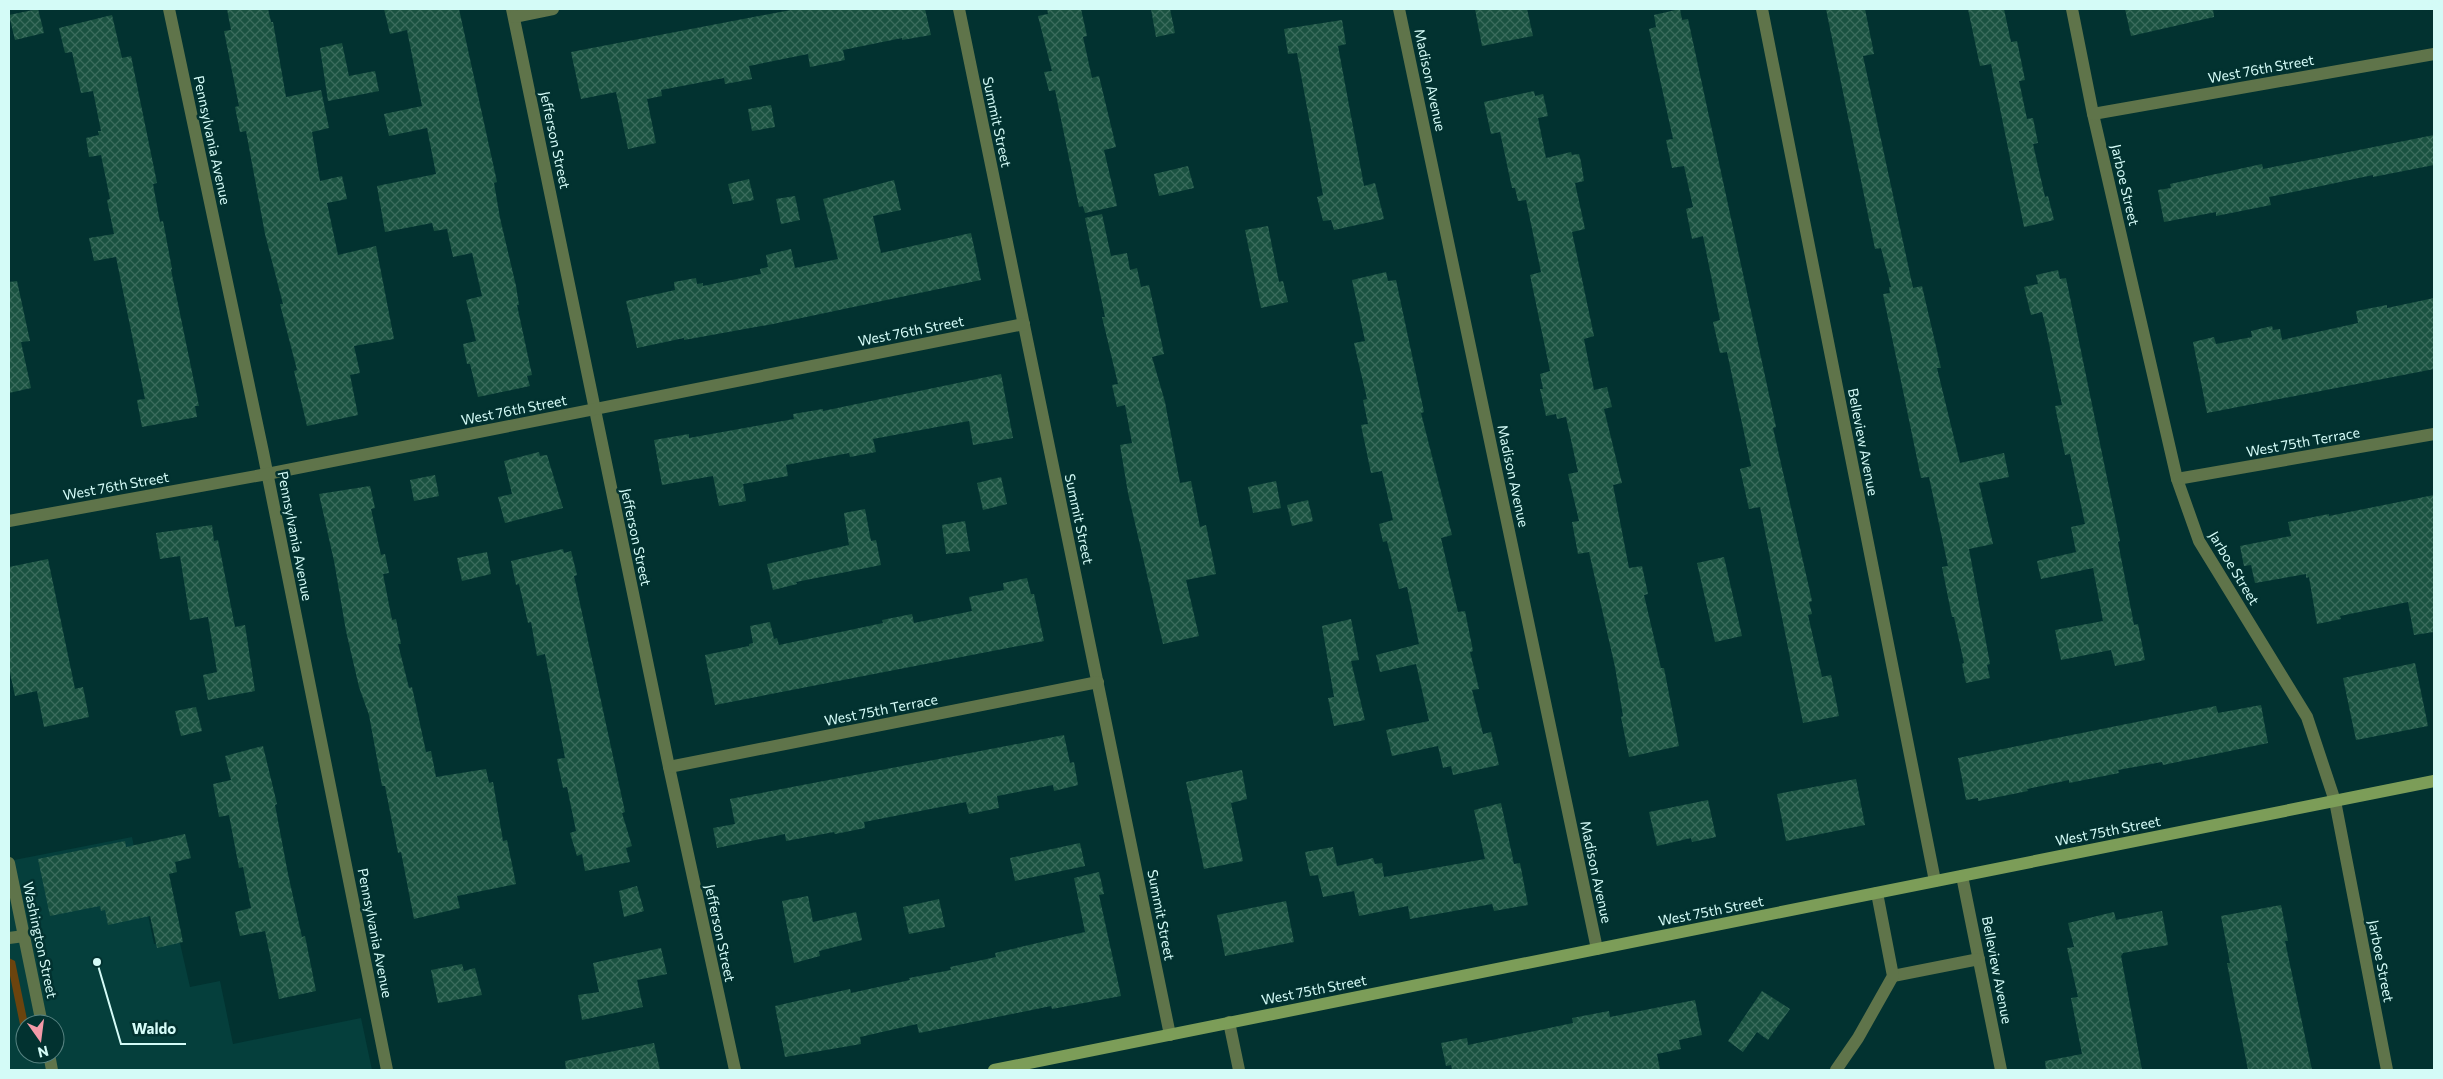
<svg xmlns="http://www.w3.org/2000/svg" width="2443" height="1079" font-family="Commissioner,sans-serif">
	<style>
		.built { fill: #053f3c; fill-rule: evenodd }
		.grass { fill: #6b440e }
		.building { fill: url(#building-cross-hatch) }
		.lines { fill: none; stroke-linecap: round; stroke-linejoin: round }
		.service { stroke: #5f744a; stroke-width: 12 }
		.minor { stroke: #5f744a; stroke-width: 12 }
		.secondary { stroke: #7c9d58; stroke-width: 12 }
		.labels { text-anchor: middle; stroke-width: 5; stroke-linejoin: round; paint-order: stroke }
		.street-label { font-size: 14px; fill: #d4fbf7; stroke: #023230 }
		.leader { fill: none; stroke: #d4fbf7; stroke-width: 2 }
		.callout-dot { fill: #d4fbf7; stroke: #023230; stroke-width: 2 }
		.callout-label { font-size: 15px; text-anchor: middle; font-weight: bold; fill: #d4fbf7; stroke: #023230; stroke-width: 5; stroke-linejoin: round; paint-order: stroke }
	</style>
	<defs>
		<pattern id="building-cross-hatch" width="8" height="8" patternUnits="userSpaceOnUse" patternTransform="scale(1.25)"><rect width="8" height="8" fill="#1a5241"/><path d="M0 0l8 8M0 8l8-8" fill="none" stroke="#3a6c5d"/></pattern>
	</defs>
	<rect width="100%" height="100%" fill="#023230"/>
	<path class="built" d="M132,837L154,944L179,939L190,987L220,981L233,1044L361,1018L372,1070H9V861ZM25,1024H55V1054H25Z"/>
	<path class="grass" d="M9,958L15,961L28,1024H25V1049L9,971Z"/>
	<g class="building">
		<path d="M38,9L44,33L15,40L9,15Z"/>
		<path d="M227,9H268L271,22H273L286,97L321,90L329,128L312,132L320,181L342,176L347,199L327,203L338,255L376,246L394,339L354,346L360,373L350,375L358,415L307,426L294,371L297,370L280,304H283L265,234L246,131L240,132L235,107L239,106L224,31L231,30Z"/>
		<path d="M384,9H459L497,182L494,183L500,218L516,286L519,305H517L532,375L527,376L530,386L478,397L470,364H467L463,344L476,341L466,300L482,296L472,253L453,257L447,229L434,231L432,223L385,232L377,186L436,174L427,128L389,136L384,114L422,106L407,30L390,34Z"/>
		<path d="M796,9H925L931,35L902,40V38L843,50L845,60L810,67L808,54L749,66L752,79L725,84L724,78L661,90L662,96L647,99L656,143L628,149L616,92L581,99L571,52Z"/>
		<path d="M1047,9H1081L1087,36L1083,37L1092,78L1099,76L1116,147L1104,150L1117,206L1085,213L1083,206L1079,207L1055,90L1049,91L1044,72L1052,71L1038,16L1048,14Z"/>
		<path d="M1151,9H1170L1175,33L1156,37Z"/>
		<path d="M1475,9H1527L1533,36L1482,46Z"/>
		<path d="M1680,9L1682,20L1688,19L1776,427L1773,428L1812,601L1809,602L1812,614L1808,615L1822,677L1831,675L1839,716L1803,723L1760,507L1749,509L1740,469L1751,466L1727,352L1720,353L1713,322L1720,320L1703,236L1692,239L1686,209L1693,207L1684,166L1672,168L1666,140L1673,139L1649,29L1656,27L1654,15Z"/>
		<path d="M1826,9H1865L1874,54L1863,56L1913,288L1922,286L1941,368H1937L1960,463L2004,453L2009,477L1979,483L1993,544L1969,549L1990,664L1987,665L1990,678L1966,683L1962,664L1964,663L1954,617H1952L1942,567L1948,566L1929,477L1921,478L1883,294L1890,293L1889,287H1891L1881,248L1875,249Z"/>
		<path d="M1968,9H2004L2011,42L2017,41L2025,80L2019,81L2027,119L2033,118L2038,143L2033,144L2045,197L2048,196L2054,220L2024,227L1991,64L1980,66Z"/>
		<path d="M2125,9H2213L2214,17L2131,36Z"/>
		<path d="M112,15L122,58L131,56L157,183L153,184L160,222L163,221L172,269L171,270L199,406H195L197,417L142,427L137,400L145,399L116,257L94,261L89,238L114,234L107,200L110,199L101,155L89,157L86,138L99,135L98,131H101L93,91L81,93L72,52L65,53L59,28Z"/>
		<path d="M1342,20L1346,44L1338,46L1364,186L1375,183L1384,219L1334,230L1331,220L1323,221L1317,197L1323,195L1297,53L1288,54L1284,29Z"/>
		<path d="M342,43L349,76L375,71L379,91L328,101L320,48Z"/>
		<path d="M1534,91L1535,96L1543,94L1548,116L1538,118L1546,158L1571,152L1572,155L1579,154L1581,162L1584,181L1575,183L1585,229L1572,232L1594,336L1584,339L1594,390L1607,387L1612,407L1604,409L1622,483L1613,485L1629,568L1642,566L1648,594L1644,595L1661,668H1664L1679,746L1629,757L1621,717L1623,716L1615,667L1589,552L1578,554L1572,522L1579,521L1568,474L1578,472L1566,417L1557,419L1556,414L1546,416L1540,389H1543L1540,374L1550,371L1530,275L1541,272L1526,200L1518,201L1515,188H1512L1500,132L1491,134L1484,102Z"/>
		<path d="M771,105L775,127L752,131L748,109Z"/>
		<path d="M2434,135V165L2373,177V175L2269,197L2271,205L2216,216V212L2164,222L2158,190L2171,188L2170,184L2262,164L2263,169Z"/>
		<path d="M1188,166L1194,188L1159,196L1154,174Z"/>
		<path d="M749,179L754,200L733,204L728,184Z"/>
		<path d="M894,180L901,210L873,216L881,253L971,233L981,280L773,324L684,340V338L637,348L626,301L675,290L674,282L696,278L697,284L703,283V286L761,274L760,269L768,267L766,255L791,249L795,268L838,259L823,199Z"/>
		<path d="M795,196L800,220L781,224L776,199Z"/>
		<path d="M1102,214L1111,256L1127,253L1130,270L1137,268L1141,287L1149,285L1164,354L1152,357L1165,402L1180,483L1191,481L1200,527L1206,525L1216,574L1186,580L1199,636L1163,644L1128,493L1120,445L1132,443L1125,405L1117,407L1112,385L1118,384L1102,317H1105L1085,218Z"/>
		<path d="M1268,226L1279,282L1283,281L1288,302L1261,308L1245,230Z"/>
		<path d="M2058,270L2060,279L2066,278L2120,541L2118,542L2134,625L2138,624L2145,660L2115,666L2111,650L2061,660L2055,630L2103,621L2093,568L2041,579L2037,561L2076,552L2071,527L2085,524L2070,454L2065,455L2055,406L2062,405L2045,324L2042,312L2031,315L2024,287L2038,284L2036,275Z"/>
		<path d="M1386,272L1388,281L1396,280L1424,412L1421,413L1452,535L1441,538L1458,612L1465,611L1473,651L1470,652L1479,689L1472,690L1483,734L1491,732L1499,765L1453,775L1451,766L1443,768L1438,746L1392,756L1386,730L1429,721L1416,664L1380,672L1376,655L1419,644L1407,587L1399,589L1387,541L1383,542L1379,524L1393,520L1382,471L1371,473L1361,425L1368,424L1363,400L1367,399L1354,343L1365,341L1352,280Z"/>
		<path d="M17,281L30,341L21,342L31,388L9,393V282Z"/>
		<path d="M2434,298V369L2207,413L2193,342L2214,337L2216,344L2252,337L2251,331L2272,326L2273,330L2280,329L2282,340L2358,323L2356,311L2387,305V308Z"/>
		<path d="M1001,374L1013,438L973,445L969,421L873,439L876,452L850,457L849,453L786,465L788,476L743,484L746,501L719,506L713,476L662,485L654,440L689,434V438L794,419L793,414L823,409V411Z"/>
		<path d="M539,452L540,456L547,455L563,508L505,523L498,497L512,494L504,461Z"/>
		<path d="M435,475L439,496L414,501L410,480Z"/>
		<path d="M1001,477L1007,504L983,510L977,483Z"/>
		<path d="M1276,481L1281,508L1253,513L1248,487Z"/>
		<path d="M370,486L375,508L371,509L381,555L385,554L389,573L383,574L392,620L396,619L401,644H398L409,688L412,687L426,752L431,751L436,777L486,769L489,783L493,782L503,841L507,840L516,884L457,896L460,908L414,919L401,852L398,853L385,786H382L369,715L359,687L346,631L334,561L319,494Z"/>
		<path d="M2434,495V632L2414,635L2408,602L2340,616L2341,619L2317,624L2309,577L2306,578V574L2255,583L2251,565L2244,566L2240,546L2291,536L2288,522L2329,514V516Z"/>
		<path d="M1308,500L1313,521L1292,526L1287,505Z"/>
		<path d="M865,509L871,541L876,540L881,565L796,582L797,584L773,590L767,564L849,545L844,513Z"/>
		<path d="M965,521L970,551L946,554L942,525Z"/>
		<path d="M212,525L214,541L218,540L235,627L245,625L255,691L208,700L203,675L217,672L208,617L190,620L180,556L160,559L156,533Z"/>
		<path d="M563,549L564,553L571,551L577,575L574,576L625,812L622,813L632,846L626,848L630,862L585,871L582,854L577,856L570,833L576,831L567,787L563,788L557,759L565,758L545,654L537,656L531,622L528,623L519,584L516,585L511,561Z"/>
		<path d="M487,552L491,574L462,581L457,558Z"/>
		<path d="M1724,557L1742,636L1715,642L1697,563Z"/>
		<path d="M48,559L75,689L83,687L89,717L44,727L37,691L15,696L9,668V567Z"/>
		<path d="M1027,578L1031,594H1034L1044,641L715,705L705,655L749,646V644L753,643L750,626L770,622L774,639L777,638L779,645L883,623L882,620L912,614L914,623L972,611L969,597L1004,590L1003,583Z"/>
		<path d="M1351,619L1359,660L1351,661L1365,720L1334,726L1328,698L1334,697L1322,626Z"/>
		<path d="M2415,663L2428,726L2356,740L2343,678Z"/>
		<path d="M2261,705L2268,743L2163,765L2162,762L2118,770L2119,773L2069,783V780L2027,789L2028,791L1978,801V798L1966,800L1958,758L2216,706L2218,713Z"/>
		<path d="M196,707L202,731L181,736L175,711Z"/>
		<path d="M1064,735L1070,763L1074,762L1078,785L1054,791L1053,785L997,796L999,808L969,814L966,802L864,822L865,828L835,834L834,832L786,841L785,834L717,848L713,828L735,824L730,799Z"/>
		<path d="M263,746L277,804L275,805L288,874L302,937L305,936L316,991L279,999L265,931L240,936L235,912L251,908L243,867L239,868L229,815L219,817L213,784L231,780L225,756Z"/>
		<path d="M1242,770L1247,799L1231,803L1243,861L1204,869L1186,782Z"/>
		<path d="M1856,779L1865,825L1786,841L1777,794Z"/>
		<path d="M1708,800L1716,837L1692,842L1691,838L1657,846L1649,812Z"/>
		<path d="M1501,803L1514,864L1520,863L1528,905L1494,911L1492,904L1410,919L1408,906L1359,916L1354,891L1323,897L1318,875L1310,876L1305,852L1333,847L1337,866L1373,858L1375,864L1382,863L1384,877L1485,859L1474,810Z"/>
		<path d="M185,834L191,858L175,862L177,872L169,874L183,942L157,948L150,916L108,925L105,910L101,911L100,906L50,916L38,859L125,841L126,847Z"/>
		<path d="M1080,843L1085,866L1015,881L1010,858Z"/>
		<path d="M1099,872L1104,894L1099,895L1121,996L1052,1009L1051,1006L919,1033L917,1024L860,1037L861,1044L785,1057L775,1006L850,989L851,993L910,980L909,978L951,970L950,967L996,957L995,953L1085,932L1074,878Z"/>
		<path d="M637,886L644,911L624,917L619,891Z"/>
		<path d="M808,896L813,922L856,912L862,940L819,951L820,956L794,963L782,901Z"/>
		<path d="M939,899L945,927L909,934L903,907Z"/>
		<path d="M1286,901L1294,942L1225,956L1217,915Z"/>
		<path d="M2281,905L2288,941H2285L2312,1070H2248L2227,963H2230L2221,916Z"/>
		<path d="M2162,911L2168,945L2123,953L2121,956L2142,1070H2046L2045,1061L2082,1054L2071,998L2078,997L2067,948L2074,947L2068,923L2114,912L2116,920Z"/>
		<path d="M661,948L667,974L637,980L643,1007L582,1020L578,995L599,992L593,963Z"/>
		<path d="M462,964L464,971L475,968L482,995L438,1003L431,970Z"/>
		<path d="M1762,991L1790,1009L1768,1040L1757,1032L1743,1052L1728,1041Z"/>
		<path d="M1695,1000L1702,1035L1679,1040L1681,1049L1657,1054L1660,1070H1452L1451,1065L1446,1066L1441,1043L1467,1038L1468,1045L1573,1023L1572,1018L1609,1011L1610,1017Z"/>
		<path d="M654,1043L660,1070H566L565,1061Z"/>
	</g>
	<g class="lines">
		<path class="service" d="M9,938L24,936"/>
		<g class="minor">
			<path d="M169,9L263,452L387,1070"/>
			<path d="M512,9L669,767L735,1070"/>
			<path d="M959,9L1170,1035"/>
			<path d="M1399,9L1597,949"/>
			<path d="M1762,9L1935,881"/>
			<path d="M2072,9L2093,114L2177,479L2199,541L2307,717L2335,801L2387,1070"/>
			<path d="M514,17L553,9"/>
			<path d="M2093,114L2434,54"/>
			<path d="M2177,479L2434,434"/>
			<path d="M9,521L267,474L1024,324"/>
			<path d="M669,767L1098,682"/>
			<path d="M9,863L42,1024"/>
			<path d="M1962,876L2001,1070"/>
			<path d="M1893,976L1979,959"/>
			<path d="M1229,1022L1239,1070"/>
			<path d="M49,1054L52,1070"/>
			<path d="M1836,1070L1858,1038L1893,976L1877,893"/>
		</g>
		<path class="secondary" d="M994,1070L2434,781"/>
	</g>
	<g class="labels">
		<g class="street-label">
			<text transform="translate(2261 69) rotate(-10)" y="5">West 76th Street</text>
			<text transform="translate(1430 80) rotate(78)" y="5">Madison Avenue</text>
			<text transform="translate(997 122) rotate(78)" y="5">Summit Street</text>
			<text transform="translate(212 140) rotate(78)" y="5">Pennsylvania Avenue</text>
			<text transform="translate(555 140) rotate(78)" y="5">Jefferson Street</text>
			<text transform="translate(2125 185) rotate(77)" y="5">Jarboe Street</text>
			<text transform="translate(911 331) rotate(-11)" y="5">West 76th Street</text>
			<text transform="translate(514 410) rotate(-11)" y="5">West 76th Street</text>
			<text transform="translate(1863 442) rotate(79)" y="5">Belleview Avenue</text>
			<text transform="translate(2303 442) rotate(-10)" y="5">West 75th Terrace</text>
			<text transform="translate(1513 476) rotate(78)" y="5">Madison Avenue</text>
			<text transform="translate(116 486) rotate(-10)" y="5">West 76th Street</text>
			<text transform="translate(1079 519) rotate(78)" y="5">Summit Street</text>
			<text transform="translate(295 536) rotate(79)" y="5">Pennsylvania Avenue</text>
			<text transform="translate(636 537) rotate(78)" y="5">Jefferson Street</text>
			<text transform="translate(2234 568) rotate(59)" y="5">Jarboe Street</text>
			<text transform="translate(881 710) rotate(-11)" y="5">West 75th Terrace</text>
			<text transform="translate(2108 831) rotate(-11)" y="5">West 75th Street</text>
			<text transform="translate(1596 872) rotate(78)" y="5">Madison Avenue</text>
			<text transform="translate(1711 911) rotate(-11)" y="5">West 75th Street</text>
			<text transform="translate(1161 915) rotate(79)" y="5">Summit Street</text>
			<text transform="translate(375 933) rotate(79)" y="5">Pennsylvania Avenue</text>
			<text transform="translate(720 933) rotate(78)" y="5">Jefferson Street</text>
			<text transform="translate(40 940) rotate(78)" y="5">Washington Street</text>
			<text transform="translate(2381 961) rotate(79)" y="5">Jarboe Street</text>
			<text transform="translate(1997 970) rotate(79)" y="5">Belleview Avenue</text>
			<text transform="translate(1314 990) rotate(-11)" y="5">West 75th Street</text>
		</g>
	</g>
	<path class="leader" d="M97 962L121 1044H186"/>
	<circle class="callout-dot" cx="97" cy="962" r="5"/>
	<g class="callout-label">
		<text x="154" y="1034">Waldo</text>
	</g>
	<rect width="2443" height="1079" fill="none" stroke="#d4fbf7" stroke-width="20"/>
	<g transform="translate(40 1039) rotate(166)"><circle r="24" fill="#023230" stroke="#568280"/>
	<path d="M0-4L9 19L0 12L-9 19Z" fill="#f39aa8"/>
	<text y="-8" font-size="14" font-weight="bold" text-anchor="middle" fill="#d4fbf7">N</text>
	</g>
</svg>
